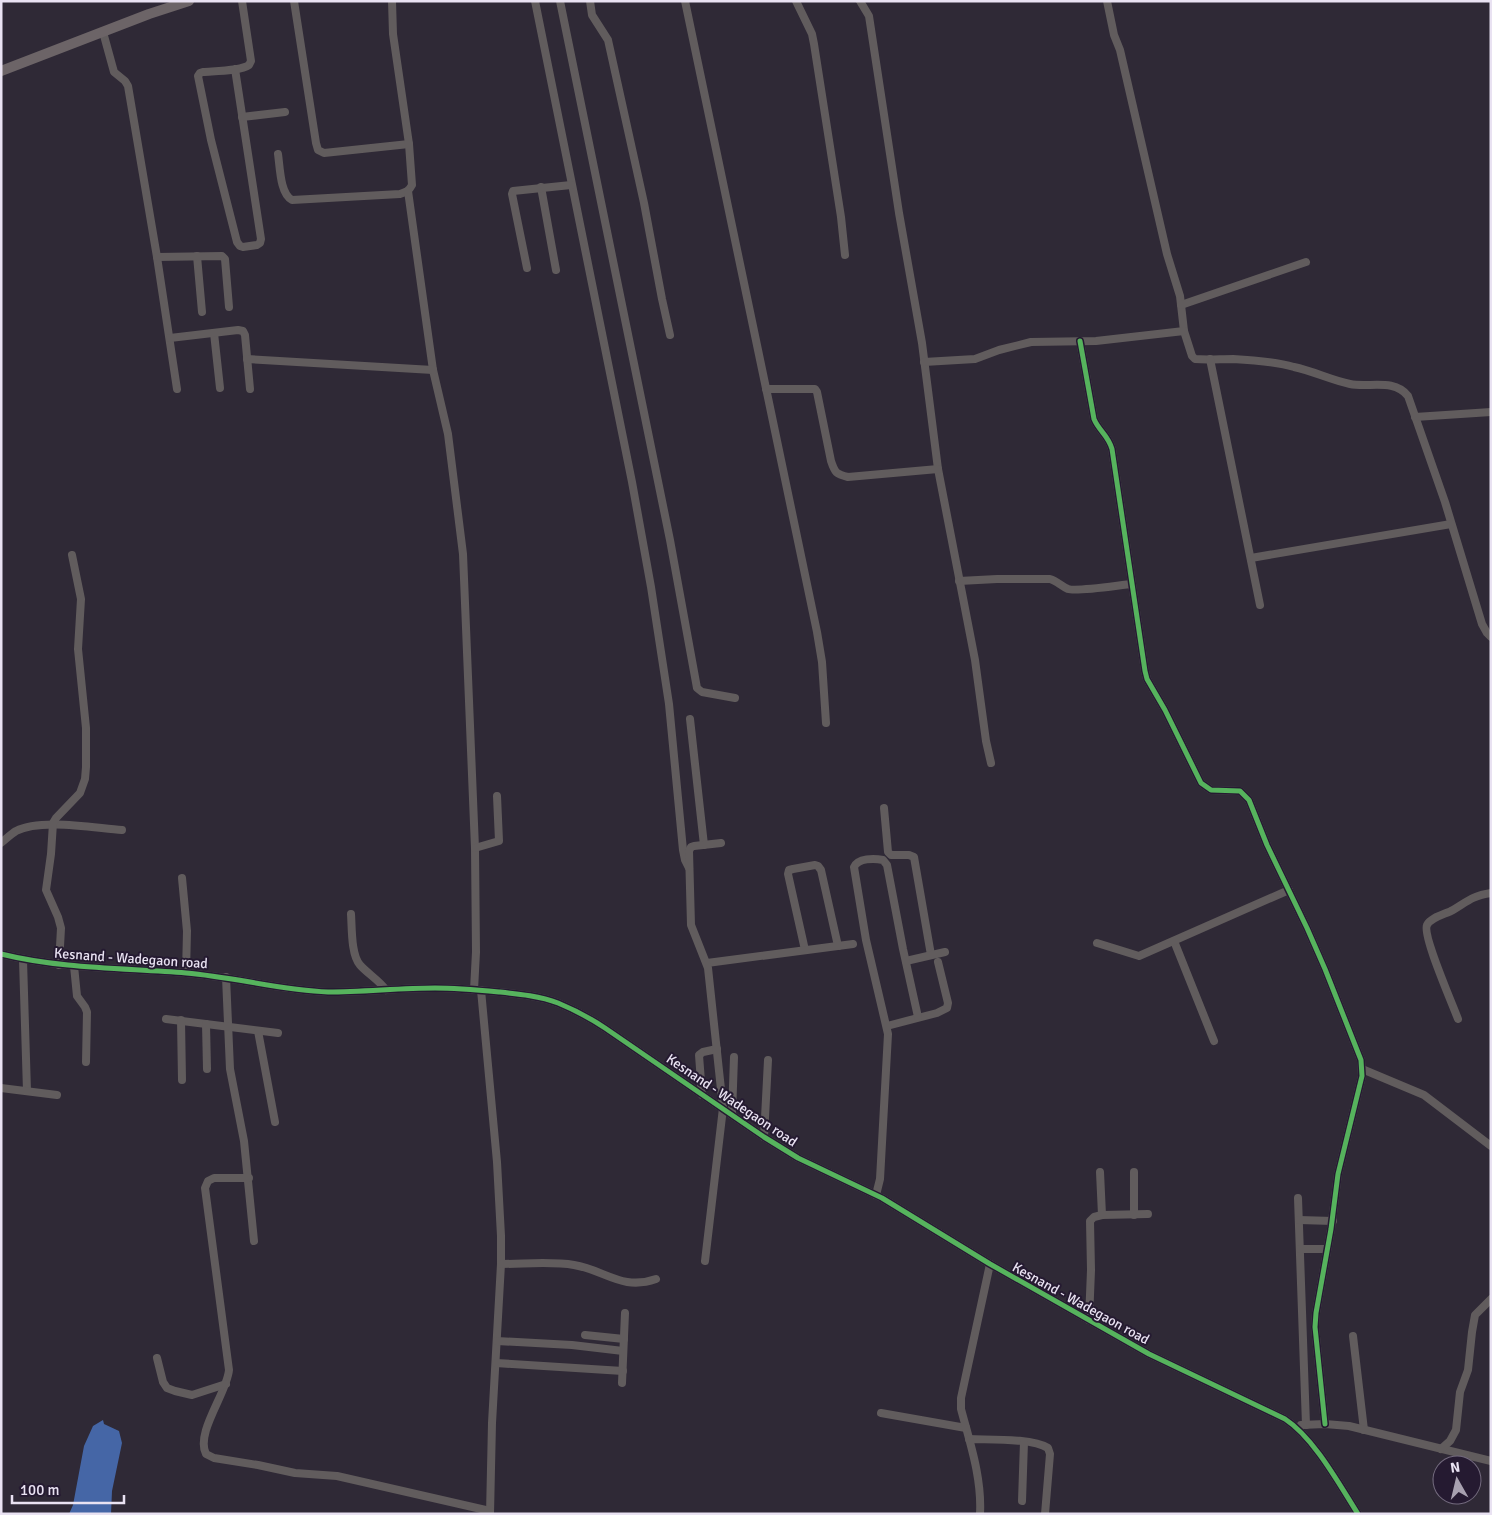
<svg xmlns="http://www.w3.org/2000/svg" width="1492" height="1515" font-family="Signika,sans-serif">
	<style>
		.water { fill: #4566a6 }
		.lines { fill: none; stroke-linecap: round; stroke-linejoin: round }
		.minor { stroke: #615c5d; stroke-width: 8 }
		.major { stroke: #6c6467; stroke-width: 10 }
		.cycleway-casing { stroke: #251a31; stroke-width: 8 }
		.cycleway { stroke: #56b35d; stroke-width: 5 }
		.labels { text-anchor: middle; stroke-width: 4; stroke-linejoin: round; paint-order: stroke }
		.street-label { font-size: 14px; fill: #e9e2f2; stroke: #251a31 }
	</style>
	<rect width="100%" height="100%" fill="#2f2936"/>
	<path class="water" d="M103,1420L104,1424L119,1431L122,1443L112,1491L111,1514H69L73,1505L84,1446L93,1426Z"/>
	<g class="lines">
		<g class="minor">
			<path d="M294,1L316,143L318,150L324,153L409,144"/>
			<path d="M535,1L632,482L651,587L669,704L683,850L685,860L689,868"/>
			<path d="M560,1L670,540L697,688L702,692L735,698"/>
			<path d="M590,1L592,15L608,40L644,203L662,299L670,335"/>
			<path d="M685,1L817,632L822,662L826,723"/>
			<path d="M796,1L812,34L814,44L841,217L845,255"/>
			<path d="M860,1L869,16L899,213L922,343L938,469L975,660L986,741L991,763"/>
			<path d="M1107,1L1114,35L1120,50L1167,254L1180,296L1184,331L1192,356L1195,359C1207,360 1220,359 1233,359C1252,360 1276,362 1294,367C1313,371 1331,380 1350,384C1369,388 1394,378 1408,396L1445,502L1482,624L1487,633L1491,637"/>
			<path d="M103,32L114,72L125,81L128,86L157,257L177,389"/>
			<path d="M235,69L261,239L260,243L257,245L243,247L240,246L237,242L211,140L198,76L200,73L203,72C214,71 241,71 249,65L251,61L242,1"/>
			<path d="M242,117L285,112"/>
			<path d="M278,154C280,167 280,194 292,200L400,194C406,192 409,191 412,185L409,144L393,34L392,1"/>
			<path d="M541,187L556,270"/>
			<path d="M408,191L433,370L448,434L463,554L475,848L476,952L474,990"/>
			<path d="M197,256L202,312"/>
			<path d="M157,257L222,256L225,259L229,307"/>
			<path d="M527,268L512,194L513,191L571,185"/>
			<path d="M1181,305L1306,262"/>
			<path d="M214,333L220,388"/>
			<path d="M170,338L238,330L243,331L245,335L250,389"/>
			<path d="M1080,341L1094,419C1099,431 1108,435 1112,449L1145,671L1147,679L1165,710L1201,783L1211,790L1240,791L1249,800L1267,845L1307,928L1325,969L1361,1060L1362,1076L1338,1174L1331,1229L1316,1313L1315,1327L1325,1424"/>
			<path d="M247,359L433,370"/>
			<path d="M1210,359L1260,605"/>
			<path d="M924,362L975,359L999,350L1031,342L1096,341L1184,331"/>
			<path d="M766,389H815L817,392L831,461C835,473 836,474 848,477L938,469"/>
			<path d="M1415,417L1491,412"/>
			<path d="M1251,558L1451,524"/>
			<path d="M959,581L997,579H1050C1057,581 1061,586 1068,589C1077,592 1120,585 1132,584"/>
			<path d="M690,719L704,845"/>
			<path d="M884,808L888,852L891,855H909L914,857L931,955"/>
			<path d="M1,843C6,839 11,834 16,831C41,818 94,828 122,830"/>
			<path d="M475,848L499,841L497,796"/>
			<path d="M182,878L187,931L186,973"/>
			<path d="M351,914C352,928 351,955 360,965C368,974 379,980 386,990"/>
			<path d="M1174,941L1214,1041"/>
			<path d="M1097,943L1139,956L1289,890"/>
			<path d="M805,950L788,874L789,870L793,869L815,865L818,866L821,870L838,946"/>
			<path d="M1,954C62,969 124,968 186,973C234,977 280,990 328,992C364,992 399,988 435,988C456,988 478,990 499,992C519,994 540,996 558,1003C575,1010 590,1018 605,1028L764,1137L798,1158L882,1198L990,1264L1149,1354L1285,1419C1314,1438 1339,1484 1358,1514"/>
			<path d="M23,960L27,1091"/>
			<path d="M906,961L945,952"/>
			<path d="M707,963L853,944"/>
			<path d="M59,965L61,928L58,917L46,890L51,854L53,823L56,818L80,793L85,779L86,767V728L78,649L81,599L72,555"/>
			<path d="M74,966L77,996L85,1007L87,1012L86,1062"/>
			<path d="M226,977L230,1069L244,1141L254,1241"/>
			<path d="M481,990L497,1162L501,1236V1264L492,1423L490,1514"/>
			<path d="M166,1019L278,1033"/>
			<path d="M1458,1019C1453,1005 1422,935 1427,925C1431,917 1446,914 1453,910C1468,901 1472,896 1491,893"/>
			<path d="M181,1020L182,1080"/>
			<path d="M206,1024L207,1069"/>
			<path d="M887,1026L937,1013L947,1008L948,1003L938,962"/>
			<path d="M258,1031L275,1122"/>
			<path d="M1362,1069L1424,1095L1491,1146"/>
			<path d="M1,1088L57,1095"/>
			<path d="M702,1095L699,1055L703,1052L717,1049"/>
			<path d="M732,1115L734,1057"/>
			<path d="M764,1137L768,1060"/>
			<path d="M1100,1172L1102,1215"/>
			<path d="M249,1178H214L208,1181L205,1188L229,1370C227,1393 195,1433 206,1454L214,1458L258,1465L295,1473L337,1476L490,1511"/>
			<path d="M876,1195L880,1179L888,1034L866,940L854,867C858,858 874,858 883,860L887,865L903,949L918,1017"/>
			<path d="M1298,1198L1306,1425"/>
			<path d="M1134,1215V1172"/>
			<path d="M1299,1220L1333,1221"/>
			<path d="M1300,1249H1327"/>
			<path d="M705,1261L723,1108L708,968L691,925L689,851L691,847L694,846L721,843"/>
			<path d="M501,1264C525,1264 551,1261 574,1265C605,1270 622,1291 656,1279"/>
			<path d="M1089,1320L1091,1270L1090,1221L1094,1217L1102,1215L1148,1214"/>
			<path d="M585,1335L624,1339"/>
			<path d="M1353,1336L1364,1430"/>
			<path d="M497,1341L572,1345L623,1351"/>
			<path d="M157,1358L163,1382L167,1388L175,1391L192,1395L226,1384"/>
			<path d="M496,1363L623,1371"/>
			<path d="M622,1383L625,1313"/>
			<path d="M881,1413L966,1428"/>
			<path d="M1301,1425L1325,1424L1349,1426L1491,1461"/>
			<path d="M969,1439C989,1440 1032,1438 1048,1448L1050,1454L1045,1514"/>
			<path d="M1441,1449L1450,1441L1456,1430L1460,1392L1468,1370L1472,1332L1475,1315L1491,1299"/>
			<path d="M1022,1501L1024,1442"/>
			<path d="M980,1514C982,1478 970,1443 961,1409V1398L990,1264"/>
		</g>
		<path class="major" d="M1,71L149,14L189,1"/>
		<g class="cycleway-casing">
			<g id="cycleway">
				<path d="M1080,341L1094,419C1099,431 1108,435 1112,449L1145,671L1147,679L1165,710L1201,783L1211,790L1240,791L1249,800L1267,845L1307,928L1325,969L1361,1060L1362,1076L1338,1174L1331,1229L1316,1313L1315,1327L1325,1424"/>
				<path d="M1,954C62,969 124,968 186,973C234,977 280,990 328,992C364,992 399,988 435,988C456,988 478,990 499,992C519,994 540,996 558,1003C575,1010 590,1018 605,1028L764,1137L798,1158L882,1198L990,1264L1149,1354L1285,1419C1314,1438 1339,1484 1358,1514"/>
			</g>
		</g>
		<use href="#cycleway" class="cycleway"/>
	</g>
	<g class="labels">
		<g class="street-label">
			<text transform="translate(131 958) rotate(4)" y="5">Kesnand - Wadegaon road</text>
			<text transform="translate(732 1100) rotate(34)" y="5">Kesnand - Wadegaon road</text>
			<text transform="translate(1081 1303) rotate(29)" y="5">Kesnand - Wadegaon road</text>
		</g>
	</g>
	<rect width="1492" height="1515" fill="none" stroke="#e9e2f2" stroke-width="5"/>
	<g transform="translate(1457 1480) rotate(352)"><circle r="24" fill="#251a31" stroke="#736a7e"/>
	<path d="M0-4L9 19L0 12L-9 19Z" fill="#a8a1b0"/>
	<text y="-8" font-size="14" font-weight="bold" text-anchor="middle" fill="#e9e2f2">N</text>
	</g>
	<path d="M12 1495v8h112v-8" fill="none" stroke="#e9e2f2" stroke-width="2.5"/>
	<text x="20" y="1495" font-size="15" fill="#e9e2f2" stroke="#251a31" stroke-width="4" paint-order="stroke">100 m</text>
</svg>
